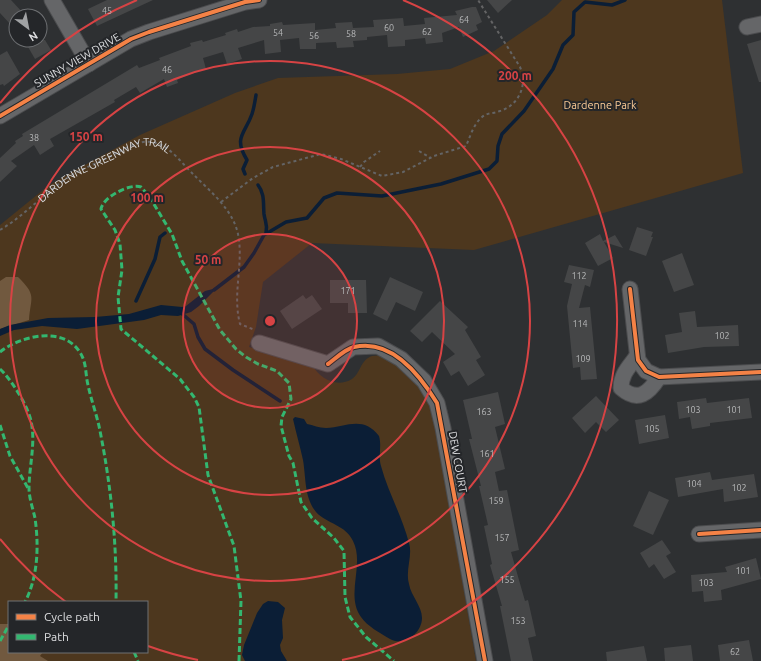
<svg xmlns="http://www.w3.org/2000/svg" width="761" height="661" font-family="Ubuntu,sans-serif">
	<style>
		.green { fill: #4d371e; fill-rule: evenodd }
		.forest { fill: #71593f }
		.water { fill: #0b1e36 }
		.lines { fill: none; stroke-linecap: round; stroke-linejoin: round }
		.stream { stroke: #0b1e36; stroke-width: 3.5 }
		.building { fill: #454647 }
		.minor-casing { stroke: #4b4c4e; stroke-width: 17 }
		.path { stroke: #646465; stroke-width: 2; stroke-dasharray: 3 3; stroke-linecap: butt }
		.minor { stroke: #656668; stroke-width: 15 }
		.quiet { stroke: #33b770; stroke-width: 3; stroke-dasharray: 6 3; stroke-linecap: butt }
		.cycleway-casing { stroke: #242629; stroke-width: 6 }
		.cycleway { stroke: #f48246; stroke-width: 4 }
		.ring { fill: none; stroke: #d74344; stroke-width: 2 }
		.labels { text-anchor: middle; stroke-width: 4; stroke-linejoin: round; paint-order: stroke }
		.number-label { font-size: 9px; fill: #b8b9ba }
		.street-label { font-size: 11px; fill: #dedfe1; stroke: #242629 }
		.park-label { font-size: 11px; fill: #fbcb96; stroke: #242629 }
		.centre { fill: #d74344; stroke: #242629; stroke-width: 2 }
		.ring-label { font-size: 12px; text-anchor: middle; font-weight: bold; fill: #d74344; stroke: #242629; stroke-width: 4; stroke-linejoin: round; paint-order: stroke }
	</style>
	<rect width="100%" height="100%" fill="#2e3032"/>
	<path class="green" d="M562,0H722L743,173L474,250L312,243L263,282L256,327L249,347L313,366C320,379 337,388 352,379C361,373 360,360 372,356C391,351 415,379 424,394C429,400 431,409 434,417L476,661H0V225L48,186L74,171L140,135L235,93L278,78L397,74L450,69L494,51L547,15ZM9,602H147V652H9Z"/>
	<g class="forest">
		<path d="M6,277H18C37,296 31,296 29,320L0,329V281Z"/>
		<path d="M0,624H9V652H43L40,656L48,661H0Z"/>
	</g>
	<g class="water">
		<path d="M217,288L199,306L191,312L178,316L161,315L144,320L77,329L42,326L14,330L0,336V329L10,325L48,318L95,317L129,314L161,305L182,307L186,306L205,291Z"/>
		<path d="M295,417L304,419L307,424C313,425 319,428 326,428C346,427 363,415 379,436C382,446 378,456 381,466C388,492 402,516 409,543C413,556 405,570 409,584C411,596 422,606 422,618C422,633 404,647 390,639C380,633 367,626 361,617C345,594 365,565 353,541C346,525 327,524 316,512C304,497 306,477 303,460C300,446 296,433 293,419Z"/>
		<path d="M268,601L278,602L285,608L282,620L283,638L280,645L281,651L287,661H245L242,655L244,645L257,613L263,604Z"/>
	</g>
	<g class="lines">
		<g class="stream">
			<path d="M245,174L243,169L247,160C233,137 245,134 252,114C254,108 255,101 256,95"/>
			<path d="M258,185C265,194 263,203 264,214C265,222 268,224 266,233"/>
			<path d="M214,290L244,267L254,253L264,235L286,222L307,218L324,198L337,193L382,196L441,184L489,169L497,161L498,146L502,134L524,111L553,69L563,45L573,35L574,12L585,2L612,5L625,0"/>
			<path d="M136,301L155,259L160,237L165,233"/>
			<path d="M180,312L194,324L198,337L205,349L233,370L280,401"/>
		</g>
	</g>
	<g class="building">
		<path d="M0,0H11L23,13L20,16H16V20L11,25L0,13Z"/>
		<path d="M107,0H153L97,26L88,9Z"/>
		<path d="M487,0H512L498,13Z"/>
		<path d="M472,7H476L482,22L476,25L478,30L463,37L459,27L442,33L443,42L426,44L425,38L405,40V46L388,47L387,35L367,37V40L353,41L354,47L337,48L336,42L316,43V49H300L299,38L280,40L281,52L265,54L264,40L238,48L242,59L227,64L223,52L203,58L206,69L185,76L177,80L178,83L167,87L164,79L140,93L136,87L114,100L115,102L50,139L54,146L40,155L34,145L11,161L17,166L0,182V158L16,143L15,141L23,136L22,134L137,65L139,68L160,60L159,58L191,46L190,43L202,40L203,42L226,35L225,33L237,29L238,32L253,27L270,26V24L282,22L283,25L315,23V30L336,28L335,23L352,22L353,28L374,27L373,20L403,18L404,26L425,24L424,18L457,15L455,11Z"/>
		<path d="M24,40H45L51,50L35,59Z"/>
		<path d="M761,40V82H759L747,44Z"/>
		<path d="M7,51L20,74L4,86L3,84L0,85V55Z"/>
		<path d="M637,227L653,232L651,237H653L646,256L629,250Z"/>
		<path d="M600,234L603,241L615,235L623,248L604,242L613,258L598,266L585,243Z"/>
		<path d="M682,253L694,285L674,292L662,261Z"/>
		<path d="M569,265L594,270L590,287L585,285L579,308L590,307L597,379L581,380L580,367L573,368L567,306L572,284L564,282Z"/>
		<path d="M390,277L423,292L415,311L396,302L387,321L373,314Z"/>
		<path d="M330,280H366L367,313H348V303H330Z"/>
		<path d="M303,295L306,299L312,295L322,309L292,329L280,311Z"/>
		<path d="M440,301L468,327L465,330L481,357L476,360L485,375L468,386L459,371L451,376L443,362L455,354L432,332L422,342L410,331Z"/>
		<path d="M695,311L697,327L738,325L739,346L704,347L668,353L665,335L682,332L679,313Z"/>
		<path d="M498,392L505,424L495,427L505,469L495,472L499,491L507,490L519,550L511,552L525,601L528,600L536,636L528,638L533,661H511L500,606H502L490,565L492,564L484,526L488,525L479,486H481L469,439H472L463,400Z"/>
		<path d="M596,396L619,420L606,432L596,422L585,433L572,418Z"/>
		<path d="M706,398L707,403L749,398L752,418L710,423V426L692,429L690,417L679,419L677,402Z"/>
		<path d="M665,415L669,438L639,444L635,420Z"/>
		<path d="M710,472L712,480L754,474L758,497L724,502L723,489L678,497L675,478Z"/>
		<path d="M649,491L669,500L653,535L633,526Z"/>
		<path d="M662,540L671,553L666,556L676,572L664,579L654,564L649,568L640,553Z"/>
		<path d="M756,558L761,579L721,590L722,600L704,602L703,591L692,592L691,575L727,572L725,567Z"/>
		<path d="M749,640L753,661H720L718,645Z"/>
		<path d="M691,645L693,661H665L664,648Z"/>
		<path d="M644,646L647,661H607L606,652Z"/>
	</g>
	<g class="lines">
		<g class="minor-casing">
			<g id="minor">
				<path d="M52,0L89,64"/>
				<path d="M747,27L761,24"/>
				<path d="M0,116L131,39L149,32L245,2L259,0"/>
				<path d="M630,289L638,360L646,371L659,377L761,372"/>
				<path d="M259,343L328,364L353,347L378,346L401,359L424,381L437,403L443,428L485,661"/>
				<path d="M637,356C629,367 621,374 621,388C638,403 649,393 659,377"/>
				<path d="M699,534L761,530"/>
			</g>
		</g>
		<g class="path">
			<path d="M419,151L431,158"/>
			<path d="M360,167L364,162L380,151"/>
			<path d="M221,202L253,178L273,167L321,154L341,159L382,176L403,172L434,156L466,146C470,137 473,126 480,119C486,112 493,114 500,111C519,105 528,85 520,67L478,0"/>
			<path id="s1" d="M0,230C27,214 48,189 75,173C87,167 99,162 111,156C125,149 139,138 156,143C170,146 184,166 195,176C211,192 233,210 238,234C244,264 232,293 240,324L255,330"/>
		</g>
		<use href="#minor" class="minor"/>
		<g class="quiet">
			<path d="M0,352C20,336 62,326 79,351C87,362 85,373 88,385C91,399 96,413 99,426C111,484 117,543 116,602"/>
			<path d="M0,369C11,379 28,406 31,421C36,443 29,467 29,488C29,498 33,509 35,518C39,546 38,577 25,602"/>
			<path d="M0,425L10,456L29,490"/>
			<path d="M0,641L9,625"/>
			<path d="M134,652L138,661"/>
			<path d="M239,661L241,601L234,546L208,475L199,407L194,397L180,379L121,329L118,297L122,270L120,244L115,230L101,209C103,197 130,183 141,187L149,196L172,234L182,261L220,330L236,349L246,357L258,364L277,371L289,383L291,399L282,417L281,426L289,456L293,463L301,502L312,518L334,538L344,551L345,597L350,617L366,637L394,661"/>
		</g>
		<g class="cycleway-casing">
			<g id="cycleway">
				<path d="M0,116L131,39L149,32L245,2L259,0"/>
				<path d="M630,289L638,360L646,371L659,377L761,372"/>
				<path d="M328,364C335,359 345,349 354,347C392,338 420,375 437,403L485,661"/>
				<path d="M699,534L761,530"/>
			</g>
		</g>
		<use href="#cycleway" class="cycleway"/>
	</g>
	<circle cx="270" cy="321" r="87" fill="#d74344" fill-opacity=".12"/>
	<g class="ring">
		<circle cx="270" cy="321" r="87"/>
		<circle cx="270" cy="321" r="174"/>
		<circle cx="270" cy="321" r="260"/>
		<path d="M198 660A347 347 0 0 1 148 646M66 602A347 347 0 0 1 0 539M0 103A347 347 0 0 1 137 0M403 0A347 347 0 0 1 342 660"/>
	</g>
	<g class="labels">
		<g class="number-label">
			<text x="107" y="14">45</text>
			<text x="464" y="23">64</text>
			<text x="389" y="31">60</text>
			<text x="427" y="35">62</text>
			<text x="278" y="36">54</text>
			<text x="351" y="37">58</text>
			<text x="314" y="39">56</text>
			<text x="167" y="73">46</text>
			<text x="34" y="141">38</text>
			<text x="579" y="279">112</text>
			<text x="348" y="294">171</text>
			<text x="580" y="327">114</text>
			<text x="722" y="339">102</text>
			<text x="583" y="362">109</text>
			<text x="693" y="413">103</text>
			<text x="734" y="413">101</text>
			<text x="484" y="415">163</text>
			<text x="652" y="432">105</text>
			<text x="487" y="457">161</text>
			<text x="694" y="487">104</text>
			<text x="739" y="491">102</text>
			<text x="496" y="504">159</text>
			<text x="502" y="541">157</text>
			<text x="743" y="574">101</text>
			<text x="507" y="583">155</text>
			<text x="706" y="586">103</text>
			<text x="518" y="624">153</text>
			<text x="735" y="655">62</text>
		</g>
		<g class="street-label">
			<text transform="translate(77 60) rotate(-30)" y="4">SUNNY VIEW DRIVE</text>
			<text dy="4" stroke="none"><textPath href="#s1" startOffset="124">DARDENNE GREENWAY TRAIL</textPath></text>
			<text transform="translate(458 462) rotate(80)" y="4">DEW COURT</text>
		</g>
		<g class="park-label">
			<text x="600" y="109">Dardenne Park</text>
		</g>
	</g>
	<circle cx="270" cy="321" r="6" class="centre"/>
	<g class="ring-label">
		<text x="515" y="80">200 m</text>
		<text x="86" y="141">150 m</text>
		<text x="147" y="202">100 m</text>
		<text x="208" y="264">50 m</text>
	</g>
	<rect x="8" y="601" width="140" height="52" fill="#242629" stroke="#6e7073"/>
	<rect x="16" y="614" width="20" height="6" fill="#f48246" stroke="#6e7073"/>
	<text x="44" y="621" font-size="12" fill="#dedfe1">Cycle path</text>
	<rect x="16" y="634" width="20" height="6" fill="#33b770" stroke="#6e7073"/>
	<text x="44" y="641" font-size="12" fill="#dedfe1">Path</text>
	<g transform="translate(28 28) rotate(148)"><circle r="19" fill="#242629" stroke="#6e7073"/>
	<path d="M0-3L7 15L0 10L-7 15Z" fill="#a0a2a4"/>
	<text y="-6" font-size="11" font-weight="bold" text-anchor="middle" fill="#dedfe1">N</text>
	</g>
</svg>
